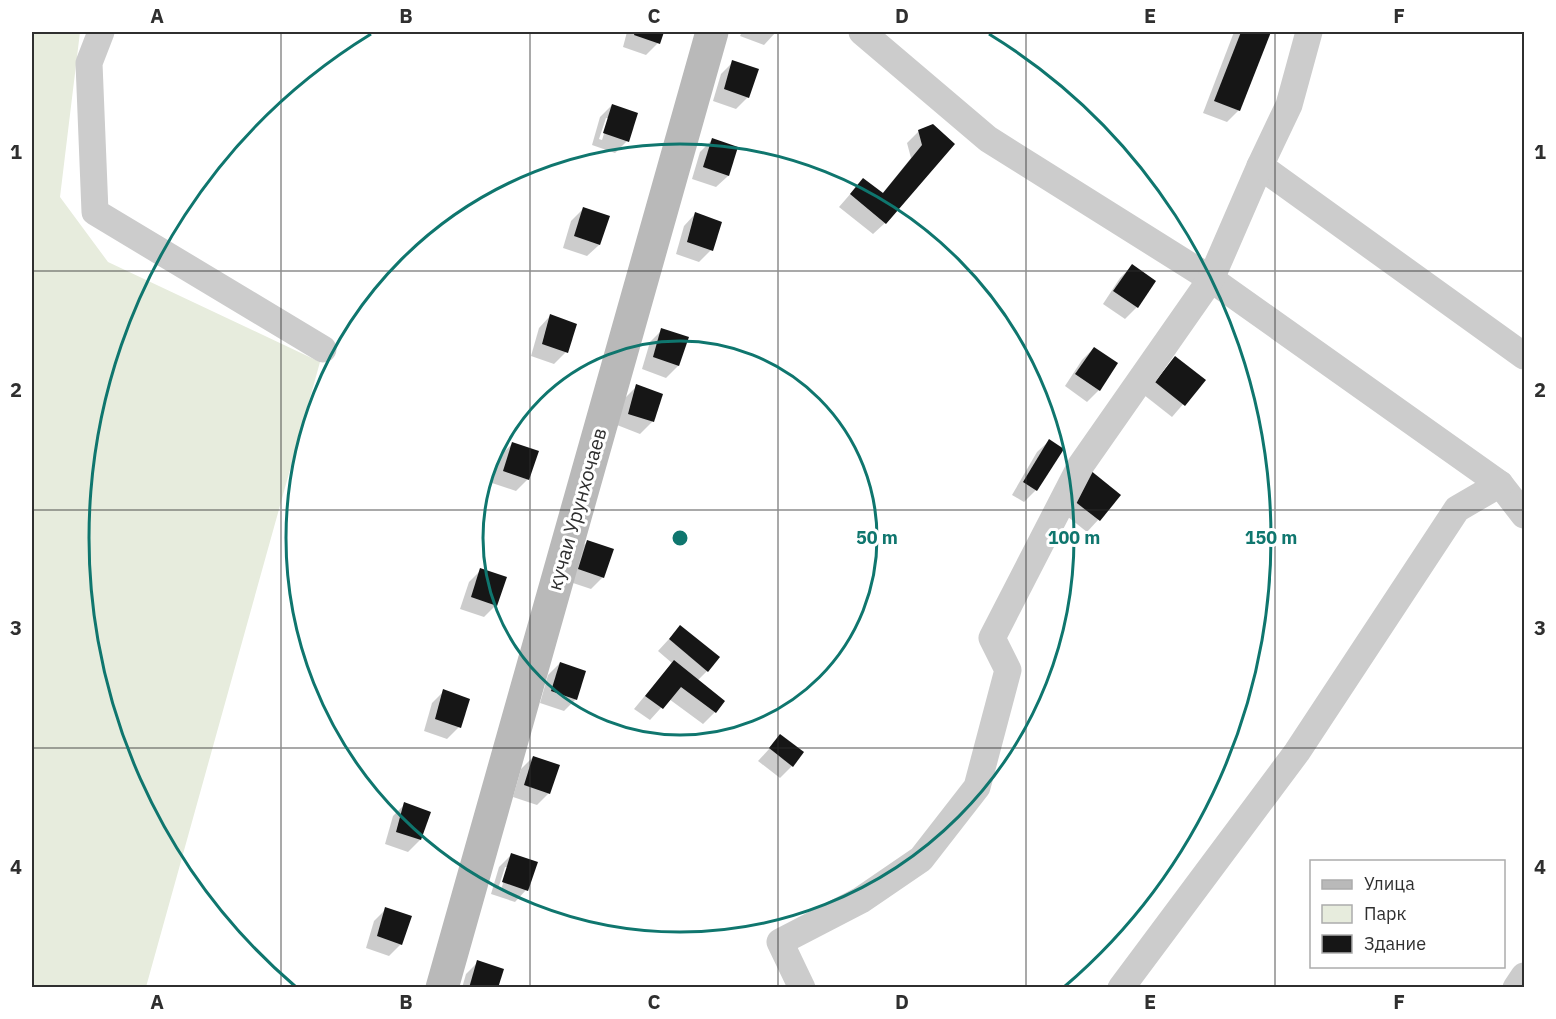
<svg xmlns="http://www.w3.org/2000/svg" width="1556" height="1019" font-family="'IBM Plex Sans',sans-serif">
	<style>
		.green { fill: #e7ecdd }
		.shadow { fill: #0003; fill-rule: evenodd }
		.building { fill: #161616 }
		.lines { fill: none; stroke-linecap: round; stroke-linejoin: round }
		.street { stroke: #ccc; stroke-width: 27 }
		.secondary { stroke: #b9b9b9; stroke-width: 33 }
		.grid { fill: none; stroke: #2f2f2f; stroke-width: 1.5; stroke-opacity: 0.55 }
		.ring { fill: none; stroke: #0f766e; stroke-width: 3 }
		.labels { text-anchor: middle; stroke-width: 6; stroke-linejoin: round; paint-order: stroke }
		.street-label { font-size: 20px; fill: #2f2f2f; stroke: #fff }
		.centre { fill: #0f766e; stroke: #fff; stroke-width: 3 }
		.ring-label { font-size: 18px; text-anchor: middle; font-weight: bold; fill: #0f766e; stroke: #fff; stroke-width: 6; stroke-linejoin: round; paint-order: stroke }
		.neatline { fill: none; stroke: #2f2f2f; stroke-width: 2 }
		.grid-label { font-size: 20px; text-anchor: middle; font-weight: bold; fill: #2f2f2f }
	</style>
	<rect width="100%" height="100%" fill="#fff"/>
	<path class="green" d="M32,32H80L60,197L108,262L320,362L146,987H32Z"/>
	<g class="shadow">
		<path d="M627,32H662L658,43L646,55L623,47Z"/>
		<path d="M742,32H776L764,45L740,36Z"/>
		<path d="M1234,32H1269L1239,110L1227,122L1203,113Z"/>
		<path d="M733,62L748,97L736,109L713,101L721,74Z"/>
		<path d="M612,105L627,141L615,153L592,145L600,117ZM606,118H609L602,140L599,139Z"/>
		<path d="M933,126L885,223L873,234L839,207L852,192L882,194L911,158L907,143L919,131Z"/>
		<path d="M712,140L737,148L728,176L716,187L692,179L700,152Z"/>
		<path d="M583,209L599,245L587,256L563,248L571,221Z"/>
		<path d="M695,214L711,250L699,262L676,254L684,226Z"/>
		<path d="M1132,266L1137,307L1125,319L1103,304L1120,278Z"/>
		<path d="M550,316L566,352L554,364L531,356L539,328Z"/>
		<path d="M662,330L688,338L678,366L666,378L642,369L650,342Z"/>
		<path d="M1094,348L1099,390L1087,402L1065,386L1082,360Z"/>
		<path d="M1175,358L1204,380L1172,417L1144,395Z"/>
		<path d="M637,386L661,395L652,422L640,434L617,425L625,398Z"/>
		<path d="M1049,441L1062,449L1036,490L1024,502L1012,495L1037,452Z"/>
		<path d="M512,444L528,479L516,491L492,483L500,456Z"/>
		<path d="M1079,484L1098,520L1087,532L1058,509Z"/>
		<path d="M588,541L603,577L591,589L567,581L576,553Z"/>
		<path d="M481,570L496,605L484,617L460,609L469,582Z"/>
		<path d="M680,627L707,671L697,681L715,712L703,724L669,699L650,720L634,709L672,663L658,651Z"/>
		<path d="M560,663L576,699L564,711L540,703L548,675Z"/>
		<path d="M444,691L459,727L447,739L424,731L432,703Z"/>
		<path d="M781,736L792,766L780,778L758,761Z"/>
		<path d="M533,757L549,793L537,805L513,797L521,769Z"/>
		<path d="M405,804L420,840L408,852L385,844L393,816Z"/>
		<path d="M511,855L526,890L515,902L491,894L499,867ZM505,867H508L501,890L498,889Z"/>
		<path d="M386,909L401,944L389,956L366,948L374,921Z"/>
		<path d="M478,962L496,988H462L466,974Z"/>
	</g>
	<g class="building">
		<path d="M635,32H664L660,44L634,35Z"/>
		<path d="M1241,32H1271L1240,111L1214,101Z"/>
		<path d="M732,60L759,69L749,98L724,89Z"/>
		<path d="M612,104L638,113L629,142L603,133Z"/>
		<path d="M933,124L955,144L886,224L850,194L863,178L883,193L922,145L918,130Z"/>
		<path d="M712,138L738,147L729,176L703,167Z"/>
		<path d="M583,207L610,216L600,245L574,236Z"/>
		<path d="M695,212L722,222L713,251L687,242Z"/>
		<path d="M1132,264L1156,281L1138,308L1113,291Z"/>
		<path d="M550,314L577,324L568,353L542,344Z"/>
		<path d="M661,328L689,337L679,366L653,357Z"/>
		<path d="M1094,347L1118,363L1100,391L1075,374Z"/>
		<path d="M1175,356L1206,380L1185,406L1155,382Z"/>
		<path d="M636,384L663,394L654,422L628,414Z"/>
		<path d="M1049,439L1064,449L1037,491L1023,482Z"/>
		<path d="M512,442L539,451L529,480L503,471Z"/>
		<path d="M1090,470L1121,495L1100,521L1069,497Z"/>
		<path d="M587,540L614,549L604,578L578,569Z"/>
		<path d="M480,568L507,577L497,606L471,597Z"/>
		<path d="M680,625L720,657L708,672L669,639Z"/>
		<path d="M674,660L725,701L716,713L681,687L663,709L645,696Z"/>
		<path d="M560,662L586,671L577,700L551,691Z"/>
		<path d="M443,689L470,699L461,728L435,719Z"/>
		<path d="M780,734L804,752L793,767L769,748Z"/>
		<path d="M533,756L560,765L550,794L524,785Z"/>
		<path d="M404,802L431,812L421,840L396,832Z"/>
		<path d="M511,853L538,862L528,891L502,882Z"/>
		<path d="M385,907L412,916L402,945L377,936Z"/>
		<path d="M477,960L504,969L498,988H469Z"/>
	</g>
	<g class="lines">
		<g class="street">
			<path d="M101,32L89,63L95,212L323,349"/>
			<path d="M862,32L988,139L1211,279L1500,484L1524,515"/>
			<path d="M1260,166L1524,356"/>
			<path d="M802,988L780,942L861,900L921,859L977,787L1008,670L992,638L1081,465L1211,279L1260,166L1289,105L1309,32"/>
			<path d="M1121,988L1297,752L1457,509L1500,484"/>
			<path d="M1516,988L1524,976"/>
		</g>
		<path class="secondary" d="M442,988L712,32"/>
	</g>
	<path class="grid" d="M281,32V988M530,32V988M778,32V988M1026,32V988M1275,32V988M32,271H1524M32,510H1524M32,748H1524"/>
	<g class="ring">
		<circle cx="680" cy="538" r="197"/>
		<circle cx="680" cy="538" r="394"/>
		<path d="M296 987A591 591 0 0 1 371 34M989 34A591 591 0 0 1 1064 987"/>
	</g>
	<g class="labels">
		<g class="street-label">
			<text transform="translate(577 509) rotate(-74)" y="7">кучаи Урунхочаев</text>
		</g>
	</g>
	<circle cx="680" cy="538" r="9" class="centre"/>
	<g class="ring-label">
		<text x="877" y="544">50 m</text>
		<text x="1074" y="544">100 m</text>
		<text x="1271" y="544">150 m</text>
	</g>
	<rect width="1556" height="1019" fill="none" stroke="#ffffff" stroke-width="66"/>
	<rect x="1310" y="860" width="195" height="108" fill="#ffffff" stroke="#acacac" stroke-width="1.5"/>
	<rect x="1322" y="880" width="30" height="9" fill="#b9b9b9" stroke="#acacac" stroke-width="1.5"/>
	<text x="1364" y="890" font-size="18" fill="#2f2f2f">Улица</text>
	<rect x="1322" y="905" width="30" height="18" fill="#e7ecdd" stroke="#acacac" stroke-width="1.5"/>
	<text x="1364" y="920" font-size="18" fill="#2f2f2f">Парк</text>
	<rect x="1322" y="935" width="30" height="18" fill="#161616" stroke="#acacac" stroke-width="1.5"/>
	<text x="1364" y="950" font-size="18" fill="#2f2f2f">Здание</text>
	<rect x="33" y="33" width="1490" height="953" class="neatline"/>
	<g class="grid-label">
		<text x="157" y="23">A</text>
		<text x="406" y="23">B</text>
		<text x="654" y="23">C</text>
		<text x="902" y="23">D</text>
		<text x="1150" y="23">E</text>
		<text x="1399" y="23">F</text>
		<text x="16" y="159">1</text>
		<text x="1540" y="159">1</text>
		<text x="16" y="397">2</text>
		<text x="1540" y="397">2</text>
		<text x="16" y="635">3</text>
		<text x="1540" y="635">3</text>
		<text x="16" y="874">4</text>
		<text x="1540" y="874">4</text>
		<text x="157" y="1009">A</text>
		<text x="406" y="1009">B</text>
		<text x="654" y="1009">C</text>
		<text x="902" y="1009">D</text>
		<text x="1150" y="1009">E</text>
		<text x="1399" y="1009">F</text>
	</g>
</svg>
